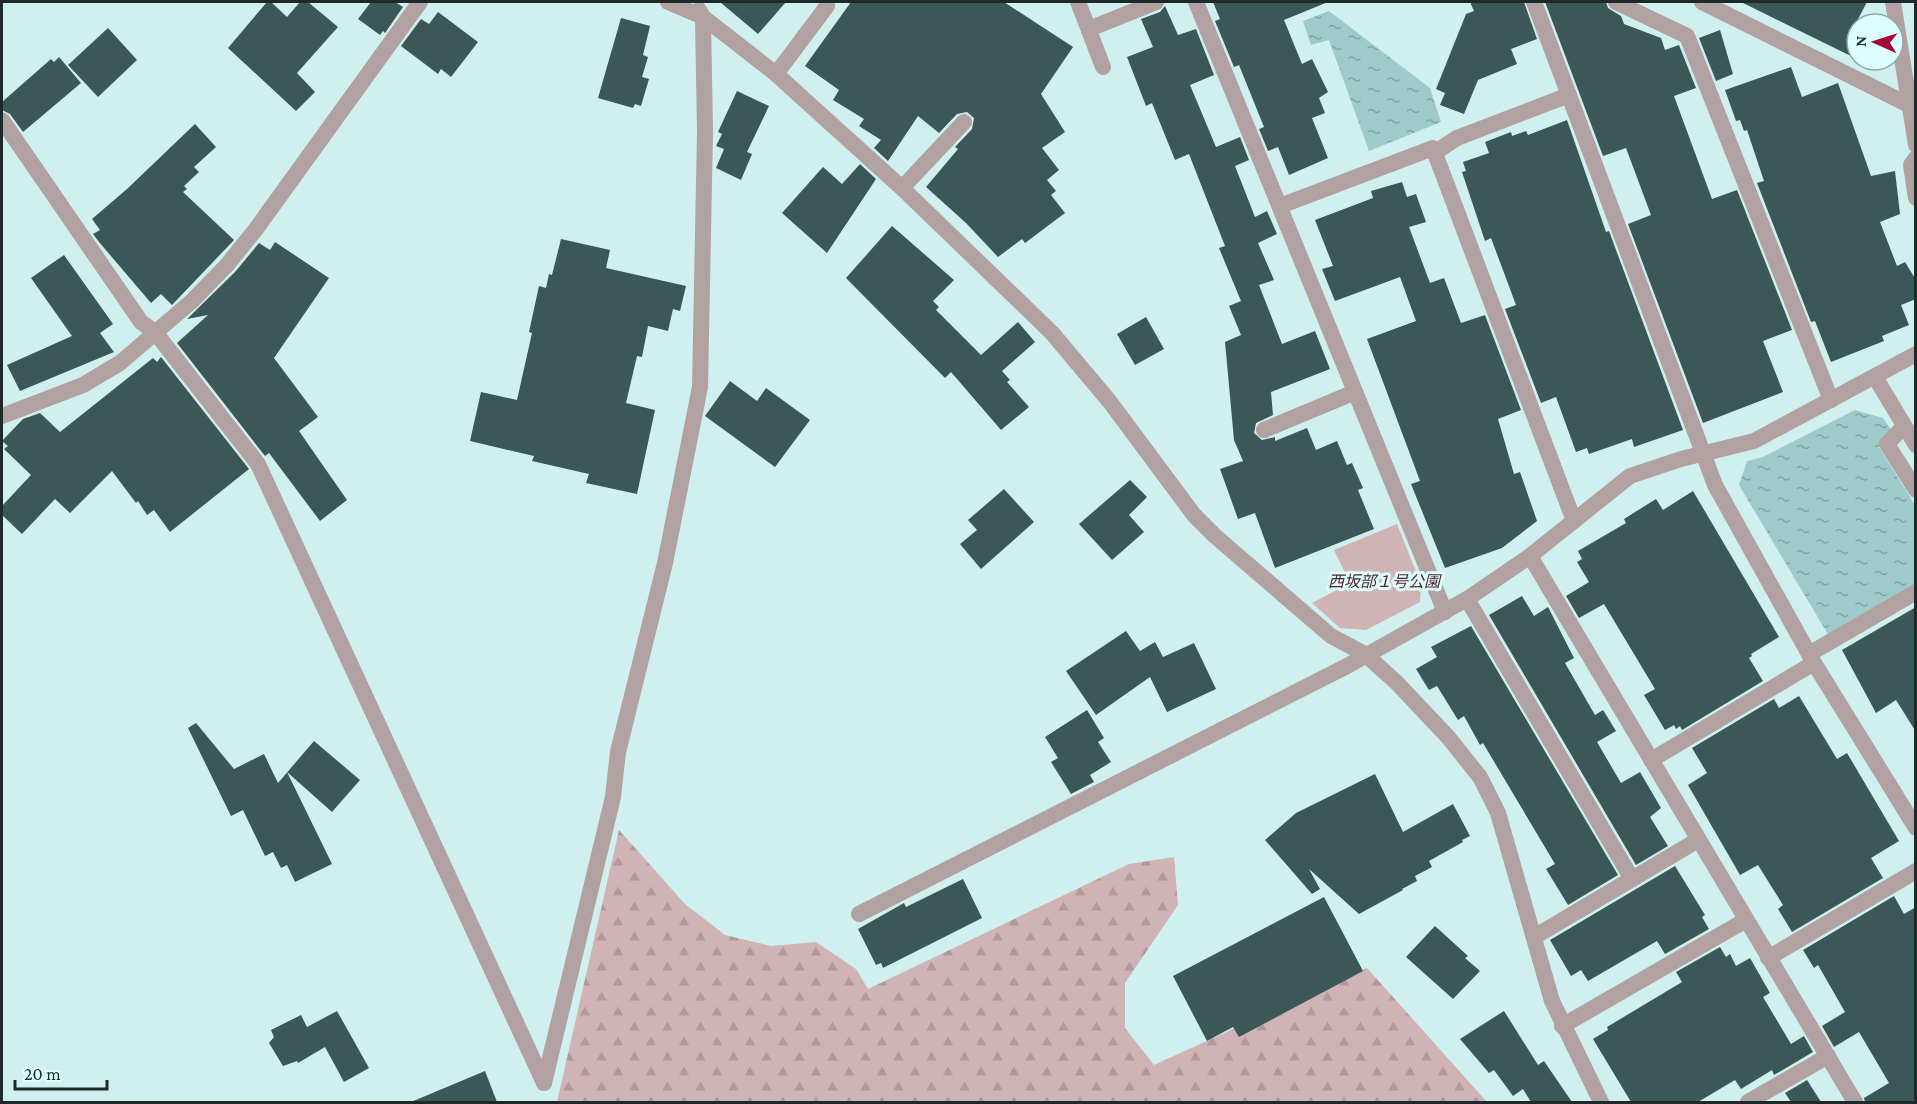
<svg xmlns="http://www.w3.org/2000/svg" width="1917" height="1104" font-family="'Crimson Pro','Noto Sans JP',serif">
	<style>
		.green { fill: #d0b3b4 }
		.forest { fill: url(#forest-firs) }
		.water { fill: url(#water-ripples) }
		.building { fill: #3b5757 }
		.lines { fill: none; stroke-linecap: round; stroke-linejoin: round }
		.service { stroke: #b2a1a1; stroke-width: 16 }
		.minor { stroke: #b2a1a1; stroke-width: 16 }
		.labels { text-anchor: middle; stroke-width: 6; stroke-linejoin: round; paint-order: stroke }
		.park-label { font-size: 16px; font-style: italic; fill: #58252a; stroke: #ddfefe }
	</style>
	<defs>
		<pattern id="forest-firs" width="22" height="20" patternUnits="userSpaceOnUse" patternTransform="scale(1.5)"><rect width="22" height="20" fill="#d0b3b4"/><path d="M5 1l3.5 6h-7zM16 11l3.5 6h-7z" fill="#b29a9b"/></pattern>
		<pattern id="water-ripples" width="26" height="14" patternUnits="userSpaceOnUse" patternTransform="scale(1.5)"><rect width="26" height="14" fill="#9ecaca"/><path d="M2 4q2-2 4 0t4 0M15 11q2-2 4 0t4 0" fill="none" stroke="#80a4a4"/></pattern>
	</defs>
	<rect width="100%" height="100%" fill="#d0f0f0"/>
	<path class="green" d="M1397,524L1421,584L1420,602L1366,630L1340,628L1312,603L1350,583L1334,550Z"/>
	<path class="forest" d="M619,830L685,904L725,935L771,946L816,942L856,969L868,989L1129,864L1174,857L1178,905L1125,983V1028L1154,1065L1367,968L1487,1102H557Z"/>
	<g class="water">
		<path d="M1329,11L1430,88L1441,122L1369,151L1329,40L1311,45L1303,21Z"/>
		<path d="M1855,410L1883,418L1892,431L1879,447L1915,505V585L1829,636L1739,485L1747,461L1763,457Z"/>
	</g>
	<g class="building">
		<path d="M267,2H271L287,17L300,2H308L338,27L297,73L315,92L296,111L228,48Z"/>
		<path d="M371,2H395L403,7L385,33L383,31L380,35L358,19Z"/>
		<path d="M720,2H786L758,34Z"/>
		<path d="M851,2H1004L1073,47L1041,94L1065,132L1042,148L1059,170L1047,180L1056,191L1051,195L1065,213L1025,243L1022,239L998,257L966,223L926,187L958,149L955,147L972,129L974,118L967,112L957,114L939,133L918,116L888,161L874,148L881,140L859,126L864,119L833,100L839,90L805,66Z"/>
		<path d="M1213,2H1328L1284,20L1302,64L1312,59L1328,92L1319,98L1325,113L1312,118L1328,158L1289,175L1278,147L1268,151L1259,129L1264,127L1239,65L1234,67L1215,21L1220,19Z"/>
		<path d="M1470,2H1524L1537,39L1511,49L1517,64L1478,80L1464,114L1440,105L1445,93L1436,89L1466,14L1474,11Z"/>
		<path d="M1545,2H1606L1608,8L1621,16L1624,24L1661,38L1665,50L1679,45L1696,88L1674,96L1712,199L1737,190L1792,330L1763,341L1783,392L1703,423L1628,224L1651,215L1626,148L1603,156Z"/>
		<path d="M1741,2H1867L1856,23L1858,24L1857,59Z"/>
		<path d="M1165,6L1178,35L1196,29L1214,75L1190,85L1216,147L1240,137L1249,160L1235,166L1255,217L1267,211L1277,234L1258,243L1274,280L1259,285L1282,344L1315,331L1330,369L1271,392L1273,415L1256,423L1254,433L1262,440L1275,437V441L1307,428L1316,450L1337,441L1347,465L1352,463L1363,488L1358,490L1374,529L1275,568L1255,513L1238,519L1220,469L1243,461L1234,440L1225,342L1241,335L1229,306L1241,301L1219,248L1225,246L1189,154L1175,160L1152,103L1146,106L1127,57L1153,47L1141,19L1160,12Z"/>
		<path d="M438,12L478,42L451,77L441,69L438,74L401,46L421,19L429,24Z"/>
		<path d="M621,18L650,26L643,55L648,57L642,77L649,79L641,106L635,104L633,108L598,98Z"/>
		<path d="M108,28L137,60L98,97L68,65Z"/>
		<path d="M1720,30L1733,74L1716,81L1699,38Z"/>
		<path d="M59,57L81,83L23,132L10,114L2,110V102L51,59L54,62Z"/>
		<path d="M1791,67L1802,97L1838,83L1871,176L1895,171L1900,214L1880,222L1897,266L1905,262L1916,280V299L1901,305L1909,325L1882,336L1884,341L1831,362L1815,321L1811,322L1757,183L1764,181L1747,130L1744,131L1740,120L1736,121L1725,90Z"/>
		<path d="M737,91L769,106L747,152L752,154L741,180L716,168L724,149L716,146L722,134L718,132Z"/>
		<path d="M1567,120L1606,232L1609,231L1683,430L1634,447L1632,439L1589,454L1587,448L1576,452L1556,397L1541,403L1505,309L1516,305L1491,238L1485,241L1462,172L1466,171L1463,162L1489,153L1485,142L1511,132L1512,136L1526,131L1528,135Z"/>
		<path d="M195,124L216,147L194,167L199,172L184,186L187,189L183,192L234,240L172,305L161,294L151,303L99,242L93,234L100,230L92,219L127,189Z"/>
		<path d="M860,164L876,179L827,253L782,213L823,167L842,184Z"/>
		<path d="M1402,182L1407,197L1416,194L1426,222L1409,227L1430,283L1444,278L1461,323L1485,315L1521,410L1498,419L1514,474L1520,472L1537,521L1502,548L1445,568L1411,484L1420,481L1367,339L1416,321L1400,277L1335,301L1322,269L1333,266L1315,220L1373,198L1371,191Z"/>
		<path d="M892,226L954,280L933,301L939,307L936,310L981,355L1018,322L1035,342L1002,371L1010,380L1007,382L1029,407L1001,430L951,372L945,378L846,278Z"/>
		<path d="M561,239L610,250L606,268L686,286L680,311L673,309L668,331L648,326L642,357L637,356L626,403L655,410L637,494L586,483L589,474L532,461L534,456L470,441L481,392L517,400L532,333L529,332L539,286L546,288L549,274L552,275Z"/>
		<path d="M275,242L329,278L274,358L318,417L299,431L347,500L320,521L269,453L265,456L177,343L208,315L187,319L235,272L259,243L270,250Z"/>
		<path d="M64,255L113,324L100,333L114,352L20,391L7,365L72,336L31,278Z"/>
		<path d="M1146,317L1164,349L1135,365L1117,334Z"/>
		<path d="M161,357L249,469L170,532L154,510L147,515L138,501L136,503L112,471L70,513L55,499L22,534L2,515V506L31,475L4,449L8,446L2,441L23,419L40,413L60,432L153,358L157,362Z"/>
		<path d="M730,381L757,401L766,388L810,420L775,467L705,416Z"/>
		<path d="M1130,480L1147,497L1129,515L1144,532L1112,560L1079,524Z"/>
		<path d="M1004,489L1034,522L981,569L960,544L977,530L968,520Z"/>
		<path d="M1693,491L1779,637L1751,654L1752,656L1749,658L1763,681L1682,730L1680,726L1676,729L1674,725L1665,730L1644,695L1655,689L1604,604L1579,618L1566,596L1589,582L1577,562L1582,559L1578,551L1626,523L1624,519L1656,499L1663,510Z"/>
		<path d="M1522,596L1534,616L1548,607L1574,658L1565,663L1595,715L1603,710L1616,731L1597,742L1621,783L1640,772L1661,808L1650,817L1668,846L1636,865L1489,615Z"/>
		<path d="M1916,607V732L1896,700L1876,713L1842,650Z"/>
		<path d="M1471,626L1618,875L1568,905L1546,869L1555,864L1483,743L1480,745L1464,716L1458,720L1437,686L1429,690L1416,669L1437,657L1431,647Z"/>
		<path d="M1126,631L1140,651L1155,642L1163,657L1194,643L1216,689L1167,712L1150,677L1096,715L1066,671Z"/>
		<path d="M1799,696L1837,759L1847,753L1899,841L1871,858L1883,878L1792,932L1778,909L1783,905L1758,865L1740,875L1688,785L1707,773L1692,748L1774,699L1779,708Z"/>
		<path d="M1087,710L1104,738L1098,742L1111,762L1090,775L1094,782L1071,794L1051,762L1058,758L1045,737Z"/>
		<path d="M196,723L234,769L264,754L278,783L314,741L360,780L332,812L287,772L332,864L295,882L287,865L281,868L273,852L265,856L243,810L231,816L188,728Z"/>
		<path d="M1375,774L1403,832L1453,804L1470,836L1462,840L1463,842L1429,861L1432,867L1415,876L1417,881L1402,889L1403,890L1359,914L1309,869L1320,889L1312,894L1265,840L1296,813Z"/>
		<path d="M1675,866L1705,915L1702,917L1709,929L1665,954L1657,941L1588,981L1581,970L1571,976L1550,940Z"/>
		<path d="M963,879L982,918L883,968L881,963L876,965L858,929L904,903L906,907Z"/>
		<path d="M1894,896L1904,914L1916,907V1102H1865L1864,1098L1889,1083L1859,1032L1834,1047L1822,1026L1845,1012L1818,965L1814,968L1803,950Z"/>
		<path d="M1324,897L1363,971L1239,1037L1233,1027L1207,1041L1173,976Z"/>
		<path d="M1435,926L1468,956L1465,958L1480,971L1453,999L1406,957Z"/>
		<path d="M1720,947L1726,957L1730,954L1736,966L1750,958L1770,993L1763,997L1791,1044L1804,1036L1813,1052L1774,1075L1772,1070L1741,1089L1735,1080L1698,1102H1631L1593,1039L1608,1030L1607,1027L1682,982L1676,972Z"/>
		<path d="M337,1011L369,1068L344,1082L325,1047L298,1063L297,1061L283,1066L269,1043L274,1037L271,1030L301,1015L307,1027Z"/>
		<path d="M1504,1011L1538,1065L1544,1061L1572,1102H1531L1523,1089L1513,1096L1494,1070L1489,1073L1460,1039Z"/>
		<path d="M485,1071L497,1102H411Z"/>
		<path d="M1807,1080L1821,1102H1791L1785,1093Z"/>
	</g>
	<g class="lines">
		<g class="service">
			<path d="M1904,426L1887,444L1916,490"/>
			<path d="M1467,599L1632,879"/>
			<path d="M1809,654L1916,592"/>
			<path d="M1534,937L1698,840"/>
			<path d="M1768,958L1916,871"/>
		</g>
		<g class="minor">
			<path d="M668,2L703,17L776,74L902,188L1052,333L1110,402L1194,515L1215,536L1331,636L1365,654L1397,683L1448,737L1480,777L1498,813L1552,1001L1601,1102"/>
			<path d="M1078,2L1103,67"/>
			<path d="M1196,2L1445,612"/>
			<path d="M1534,2L1715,485L1814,663L1916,828"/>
			<path d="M1616,2L1687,36L1831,400"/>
			<path d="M1702,2L1909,105"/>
			<path d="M1893,2L1916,145"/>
			<path d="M1089,29L1156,2"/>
			<path d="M776,74L827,6"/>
			<path d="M2,120L141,322L155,332L258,464L544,1083"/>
			<path d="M1434,153L1457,138L1569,95"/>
			<path d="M1916,158L1911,165L1916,198"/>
			<path d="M902,188L964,122"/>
			<path d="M1280,206L1433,148L1574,521"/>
			<path d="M1875,377L1916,445"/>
			<path d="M2,416L83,385L120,363L192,301L227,265L256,229L420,2"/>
			<path d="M1264,430L1355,392"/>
			<path d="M1530,556L1855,1102"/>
			<path d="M1651,760L1814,663"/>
			<path d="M859,914L1347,666L1467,599L1530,556L1630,476L1681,459L1754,441L1916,354"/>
			<path d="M1562,1026L1746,920"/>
			<path d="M544,1083L613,797L618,752L665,563L700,387L705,132L703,17L699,10"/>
			<path d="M1748,1102L1828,1056"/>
		</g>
	</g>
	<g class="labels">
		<g class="park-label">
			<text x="1384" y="587">西坂部１号公園</text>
		</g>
	</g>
	<rect width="1917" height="1104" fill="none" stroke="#1e2a2a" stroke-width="6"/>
	<g transform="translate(1875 42) rotate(273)"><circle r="28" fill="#ddfefe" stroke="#91a9a9" stroke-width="1.5"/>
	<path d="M0-4.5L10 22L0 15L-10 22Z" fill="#a30634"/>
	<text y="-9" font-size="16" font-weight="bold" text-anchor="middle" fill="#1e2a2a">N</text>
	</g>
	<path d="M15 1080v9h92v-9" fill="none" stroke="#1e2a2a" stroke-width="3"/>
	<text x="24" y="1080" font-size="18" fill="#1e2a2a" stroke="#ddfefe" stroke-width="4.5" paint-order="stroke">20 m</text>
</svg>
